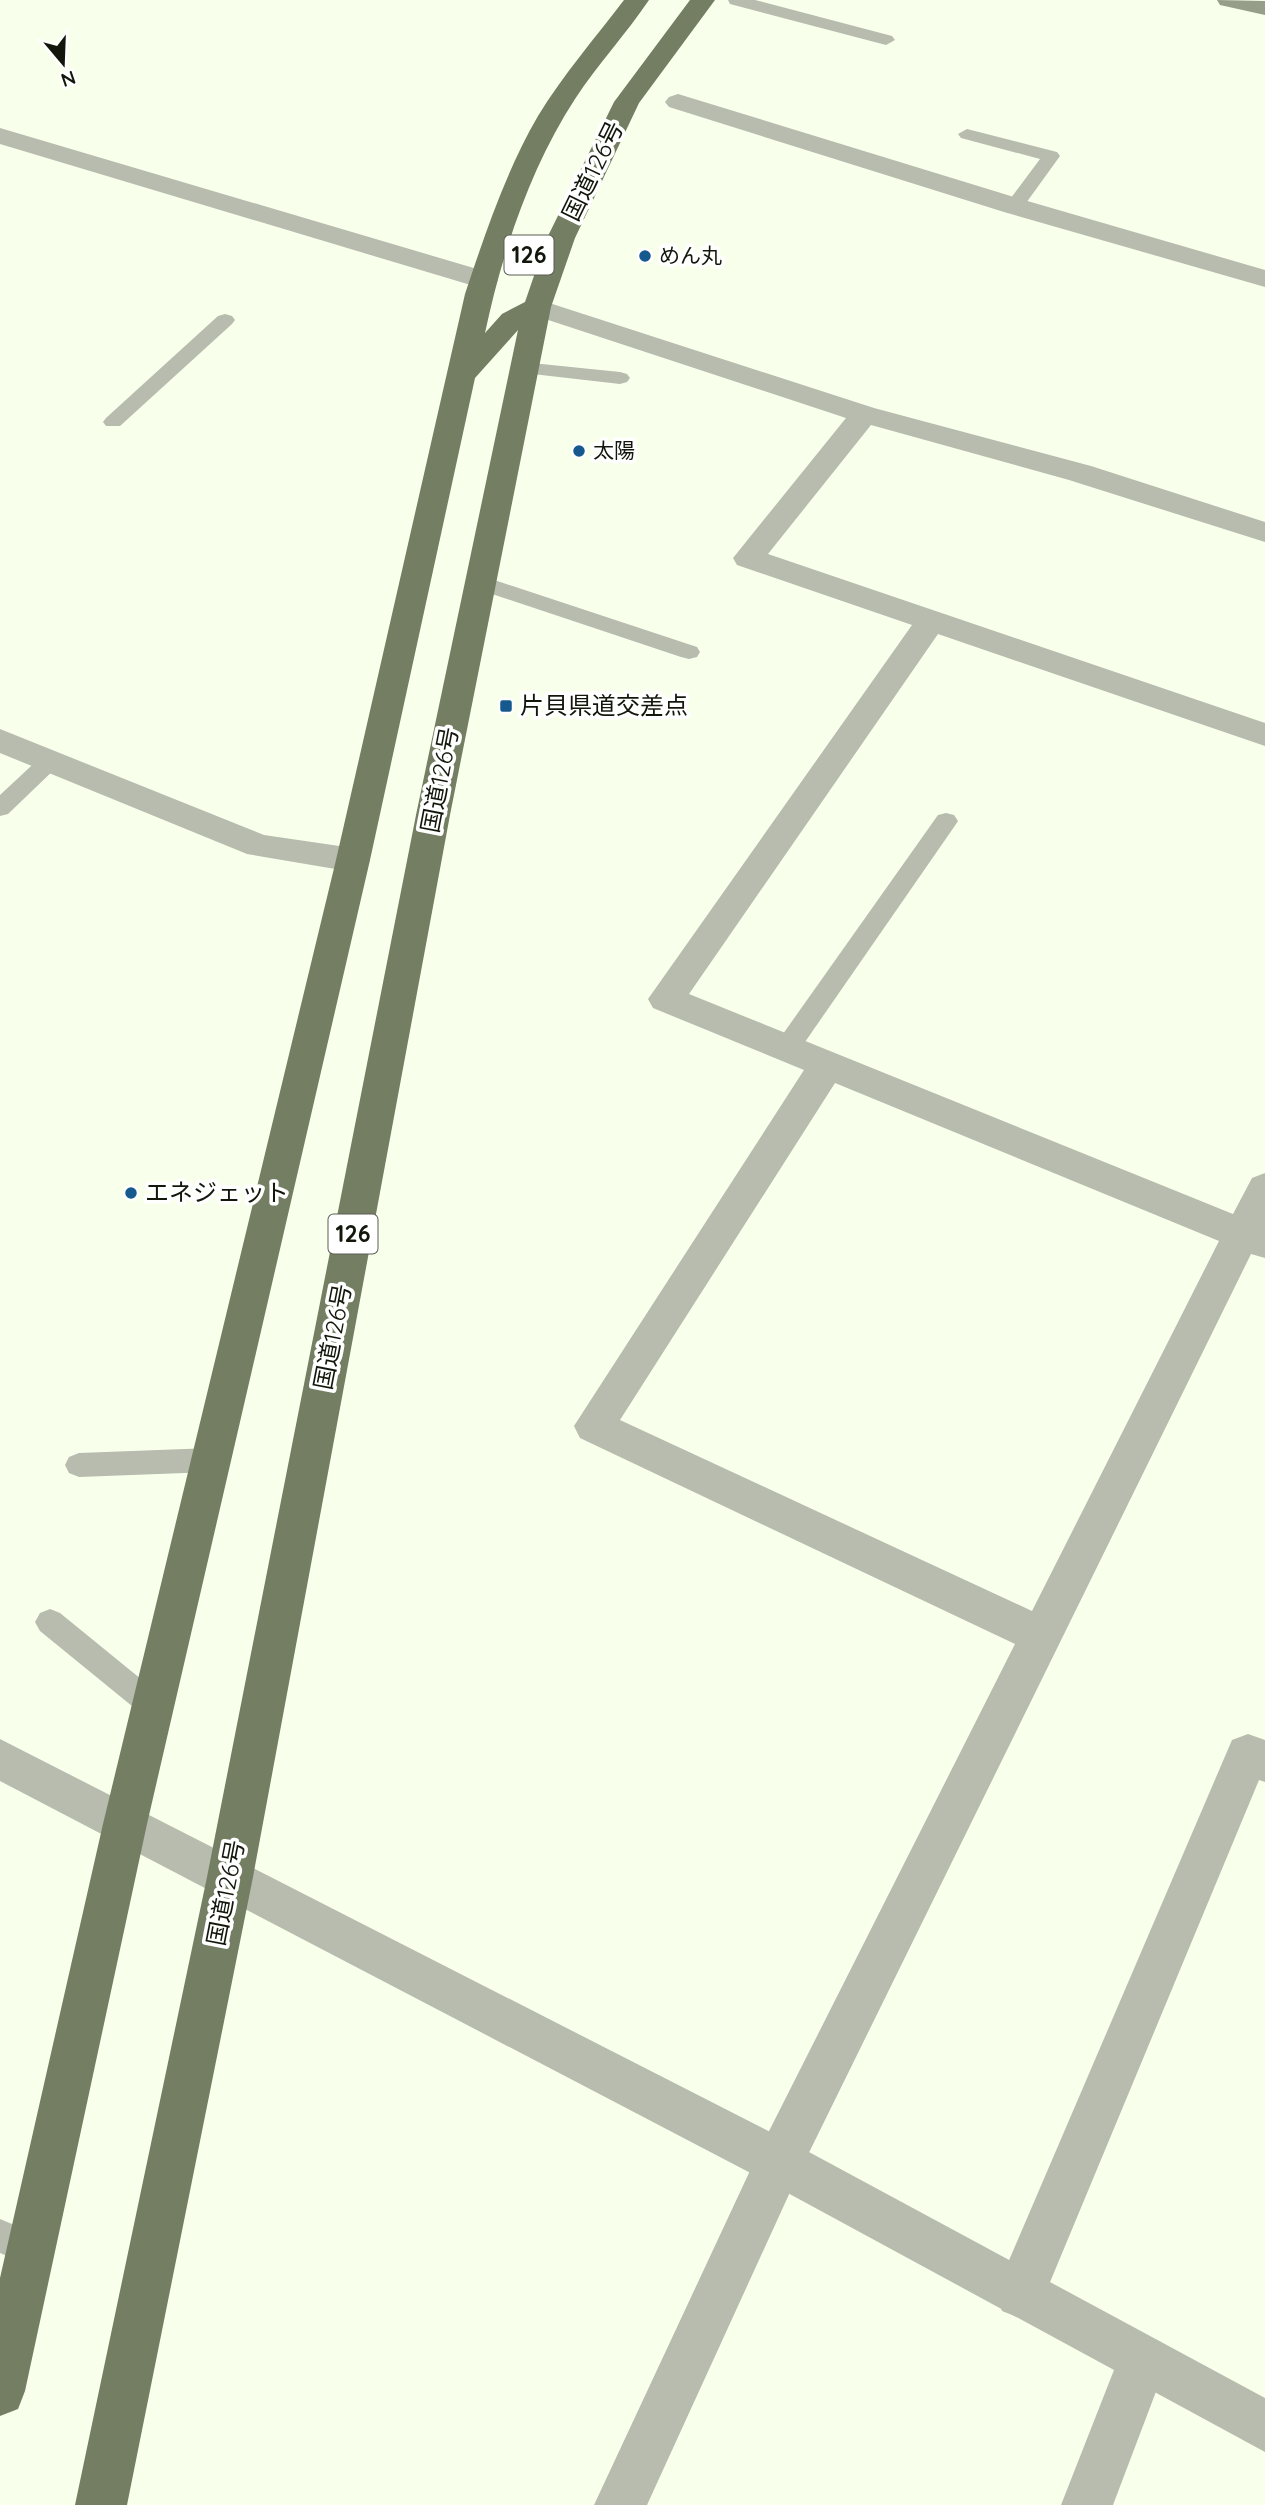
<svg xmlns="http://www.w3.org/2000/svg" width="1265" height="2505" font-family="Quicksand,'Noto Sans JP',sans-serif">
	<style>
		.lines { fill: none; stroke-linecap: round; stroke-linejoin: round }
		.service { fill: #b7bcae; fill-rule: evenodd }
		.minor { fill: #b7bcae; fill-rule: evenodd }
		.tertiary { fill: #b7bcae; fill-rule: evenodd }
		.secondary { fill: #969d89; fill-rule: evenodd }
		.trunk { fill: #747e62; fill-rule: evenodd }
		.poi-dot { fill: #16598e; stroke: #fff; stroke-width: 2.5 }
		.labels { text-anchor: middle; stroke-width: 7; stroke-linejoin: round; paint-order: stroke }
		.far-poi-label { font-size: 21px; fill: #13170b; stroke: #fff; text-anchor: start }
		.shield { fill: #fff; stroke: #5a5d54; stroke-width: 2 }
		.shield-label { font-size: 23px; font-weight: bold; fill: #13170b }
		.street-label { font-size: 24px; fill: #13170b; stroke: #fff }
		.poi-label { font-size: 24px; fill: #13170b; stroke: #fff; text-anchor: start }
	</style>
	<rect width="100%" height="100%" fill="#f8ffeb"/>
	<g class="lines">
		<g class="service">
			<path d="M728,0H755L892,36L895,40L886,45L730,4Z"/>
			<path d="M967,129L1057,152L1060,156L1021,210L1014,212L1005,206L1040,159L961,138L958,134Z"/>
			<path d="M225,314L232,316L235,320L232,324L120,426H106L103,422L106,418L218,316Z"/>
			<path d="M522,362L620,372L627,374L630,378L627,382L620,384L515,372L512,368L515,364Z"/>
			<path d="M479,575L697,647L700,652L697,657L689,659L681,657L471,587L468,582L471,577Z"/>
			<path d="M51,752L59,755L62,760L59,765L8,814L0,816V795L43,755Z"/>
			<path d="M946,813L954,815L958,821L954,827L796,1055L787,1057L778,1055L775,1048L778,1041L938,815Z"/>
			<path d="M211,1448L221,1452L225,1460L221,1468L211,1472L79,1477L69,1473L65,1465L69,1457L79,1453Z"/>
			<path d="M50,1609L60,1613L163,1697L168,1706L163,1715L153,1719L143,1715L40,1631L35,1622L40,1613Z"/>
			<path d="M0,2219L43,2237L48,2249L43,2261L31,2266L0,2253Z"/>
		</g>
		<g class="minor">
			<path d="M678,94L1024,200L1265,270V287L1004,212L669,107L665,102L669,97Z"/>
			<path d="M0,128L494,274L498,280L494,286L484,288L474,286L0,144Z"/>
			<path d="M537,299L874,408L1091,466L1265,522V542L1069,480L871,425L768,554L1265,723V746L938,634L689,994L1233,1214L1252,1178L1265,1173V1258L1251,1254L796,2179L647,2505H594L762,2145L1015,1644L580,1438L574,1426L804,1070L653,1008L648,999L912,625L737,565L733,558L846,418L527,313L523,307L527,301ZM835,1083L1219,1241L1032,1611L620,1420Z"/>
			<path d="M0,729L264,835L353,848L365,851L370,860L365,869L353,872L247,854L0,753Z"/>
			<path d="M1248,1734L1265,1740V1782L1259,1780L1038,2311L1020,2318L1002,2311L995,2293L1232,1740Z"/>
			<path d="M1143,2335L1161,2342L1168,2360L1113,2505H1061L1125,2342Z"/>
		</g>
		<path class="tertiary" d="M0,1739L796,2145L1265,2398V2452L762,2179L0,1781Z"/>
		<path class="secondary" d="M1217,0L1265,1V15L1220,5Z"/>
		<path class="trunk" d="M624,0H649C626,34 598,64 575,99C530,168 502,253 485,333L502,314L525,302L547,238L614,102L690,0H715L639,103L575,238L551,307L450,815L253,1877L127,2505H75L207,1877L416,815L518,330L475,378L370,860L147,1824L25,2391L18,2409L0,2416V2278L103,1824L336,860L465,294C485,234 506,171 538,116C563,75 595,38 624,0Z"/>
	</g>
	<g class="poi-dot">
		<circle cx="645" cy="256" r="7"/>
		<circle cx="579" cy="451" r="7"/>
		<rect x="499" y="699" width="14" height="14" rx="3.5"/>
		<circle cx="131" cy="1193" r="7"/>
	</g>
	<g class="labels">
		<g class="far-poi-label">
			<text x="659" y="263">めん丸</text>
			<text x="593" y="458">太陽</text>
		</g>
		<g class="shield">
			<rect x="504.5" y="235.5" width="49" height="39" rx="5"/>
			<rect x="328.5" y="1214.5" width="49" height="39" rx="5"/>
		</g>
		<g class="shield-label">
			<text x="529" y="263">126</text>
			<text x="353" y="1242">126</text>
		</g>
		<g class="street-label">
			<text transform="translate(593 171) rotate(-64)" y="8">国道126号</text>
			<text transform="translate(440 780) rotate(-79)" y="8">国道126号</text>
			<text transform="translate(333 1337) rotate(-79)" y="8">国道126号</text>
			<text transform="translate(226 1893) rotate(-79)" y="8">国道126号</text>
		</g>
		<g class="poi-label">
			<text x="520" y="714">片貝県道交差点</text>
			<text x="145" y="1201">エネジェット</text>
		</g>
	</g>
	<g transform="translate(63 63) rotate(161)" stroke="#ffffff" stroke-width="5" paint-order="stroke">
	<path d="M0-5L12 26L0 18L-12 26Z" fill="#13170b"/>
	<text y="-10" font-size="19" font-weight="bold" text-anchor="middle" fill="#13170b">N</text>
	</g>
</svg>
